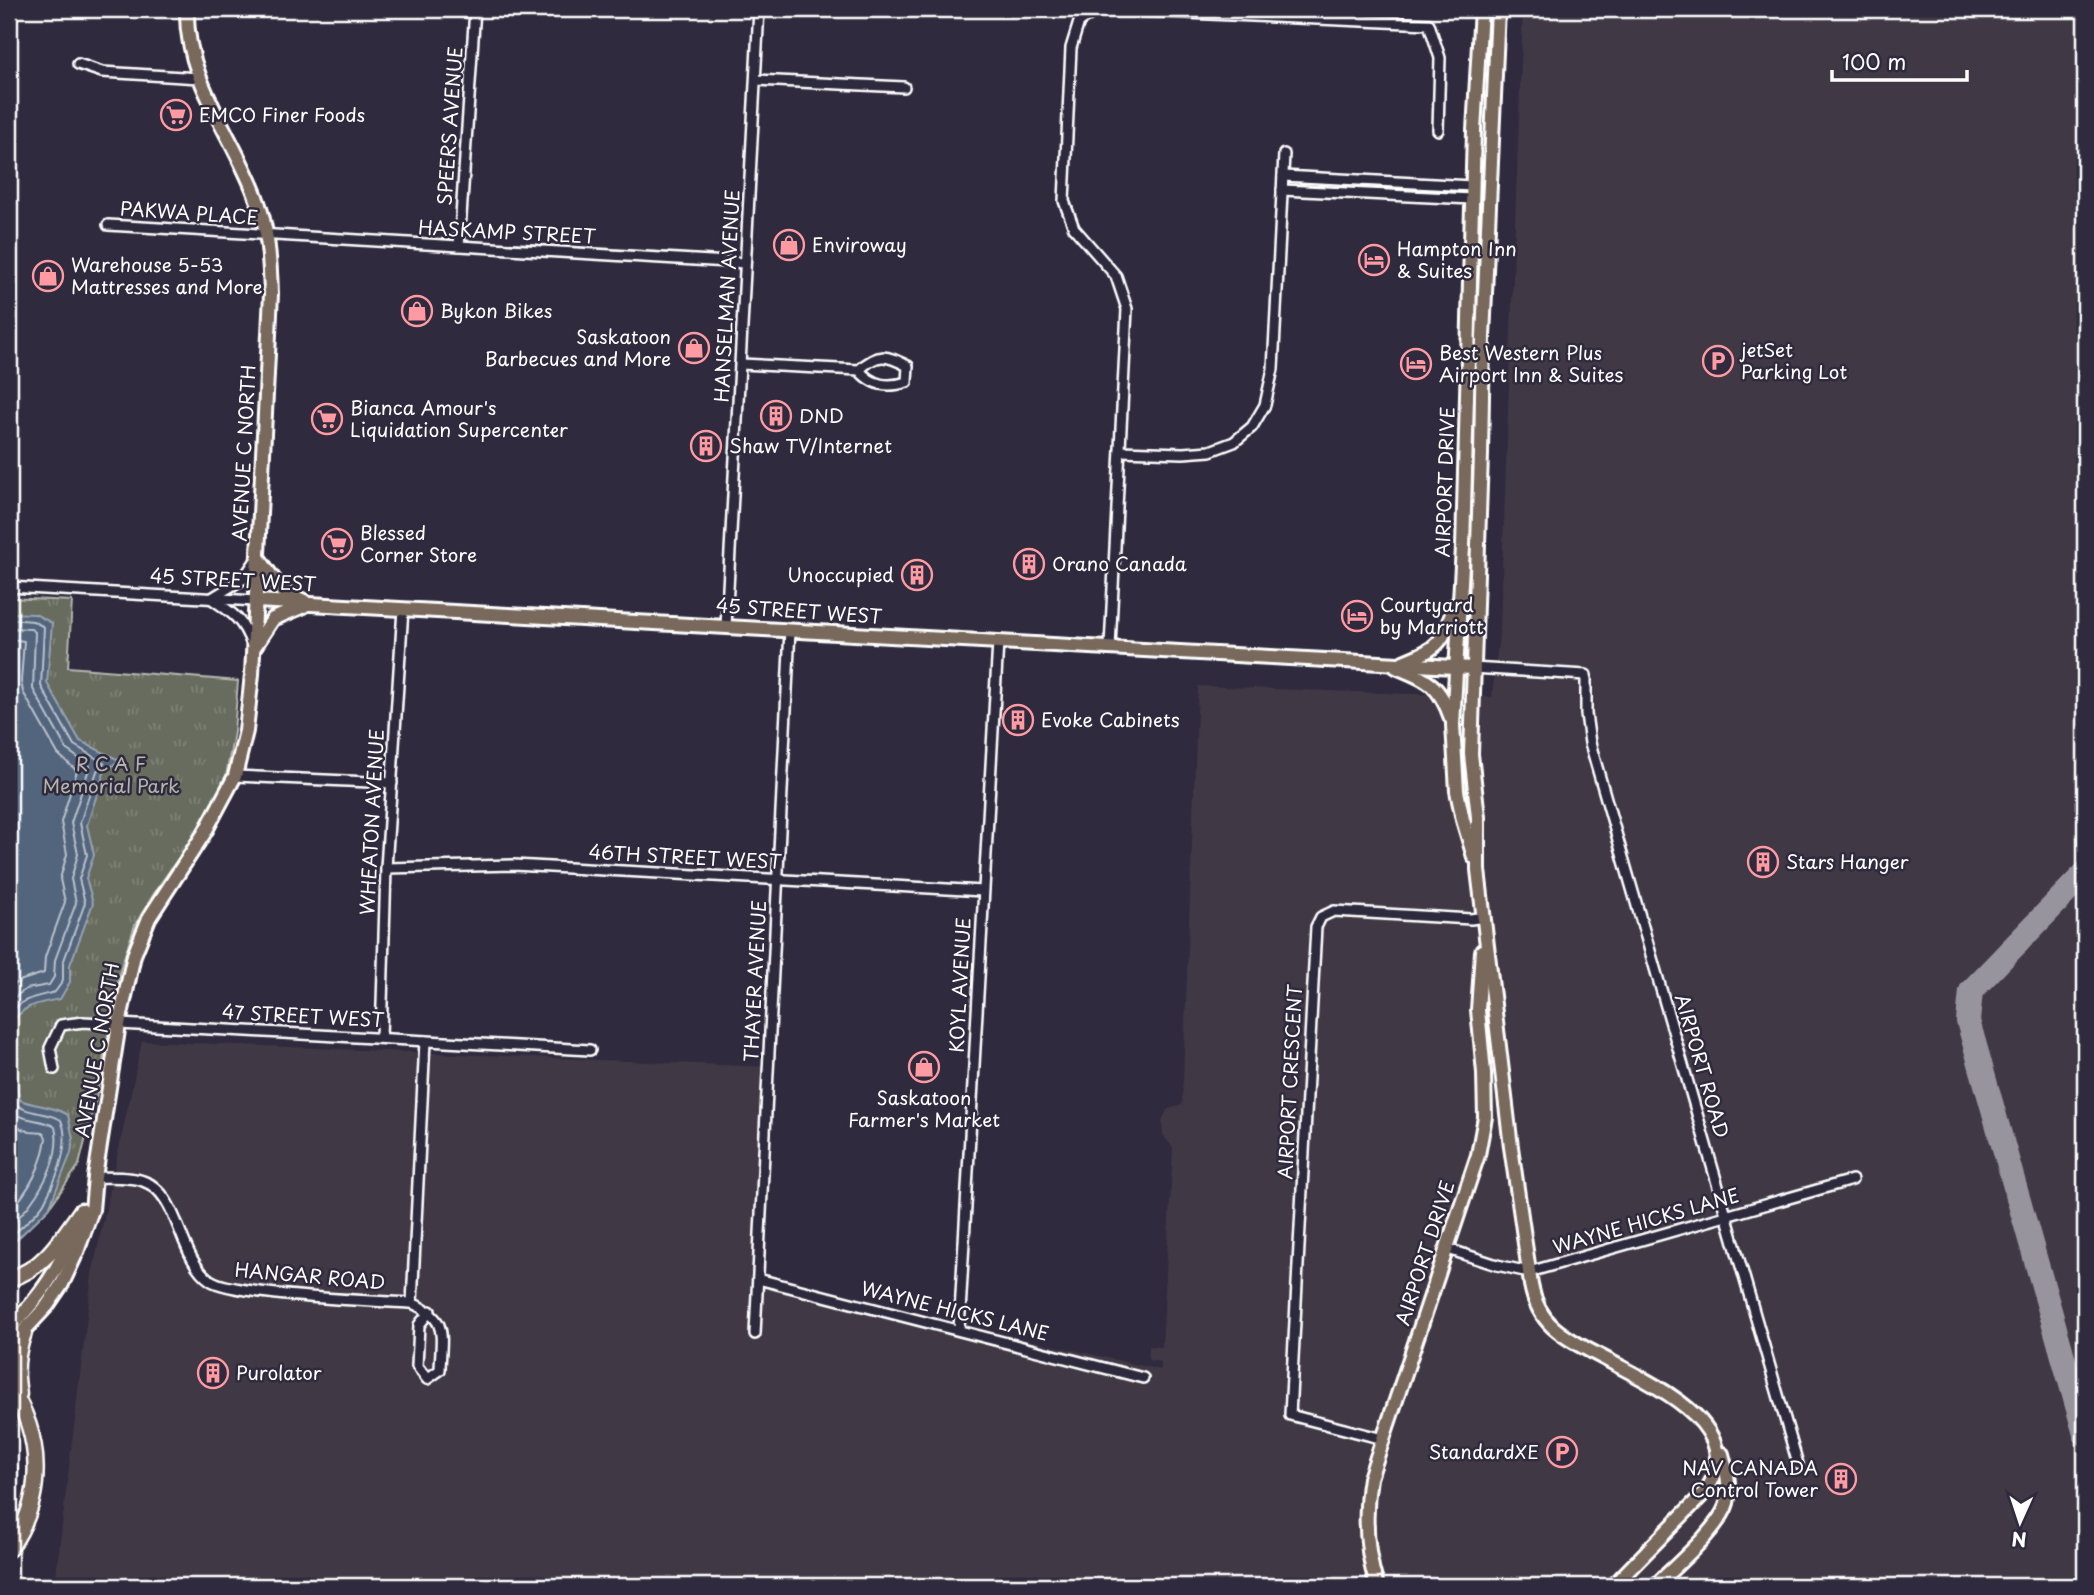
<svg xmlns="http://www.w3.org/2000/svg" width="2094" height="1595" font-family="'Playpen Sans',sans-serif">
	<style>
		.built { fill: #403945 }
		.grass { fill: url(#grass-tufts); stroke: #b4b6ae; stroke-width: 2 }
		.water { fill: #52657d; stroke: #97a3b1; stroke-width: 2 }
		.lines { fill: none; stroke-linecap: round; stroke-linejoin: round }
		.shore { stroke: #bac1cb; stroke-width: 2 }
		.taxiway { stroke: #97949e; stroke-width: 24 }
		.minor-casing { stroke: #fff; stroke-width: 14 }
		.major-casing { stroke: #fff; stroke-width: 18 }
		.highway-casing { stroke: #fff; stroke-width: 19 }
		.minor { stroke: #2f2a3d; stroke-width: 9 }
		.major { stroke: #78695c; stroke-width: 12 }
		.highway { stroke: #78695c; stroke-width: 14 }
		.labels { text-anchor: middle; stroke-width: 5; stroke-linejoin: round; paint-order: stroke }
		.poi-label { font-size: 19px; fill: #fff; stroke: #2f2a3d; text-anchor: start }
		.street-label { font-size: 19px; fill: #fff; stroke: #2f2a3d }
		.park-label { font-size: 19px; fill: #b4b6ae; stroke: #2f2a3d }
	</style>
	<defs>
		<pattern id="grass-tufts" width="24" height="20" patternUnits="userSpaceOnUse" patternTransform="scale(1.75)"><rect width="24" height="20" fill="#686c5e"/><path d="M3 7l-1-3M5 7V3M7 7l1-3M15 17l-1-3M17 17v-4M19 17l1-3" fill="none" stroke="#7f8276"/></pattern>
	</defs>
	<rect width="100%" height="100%" fill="#2f2a3d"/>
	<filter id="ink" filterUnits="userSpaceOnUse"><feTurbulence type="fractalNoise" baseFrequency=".0143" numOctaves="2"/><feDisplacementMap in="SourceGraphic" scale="14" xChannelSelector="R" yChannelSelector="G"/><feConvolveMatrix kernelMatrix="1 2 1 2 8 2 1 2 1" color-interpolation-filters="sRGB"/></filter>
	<g filter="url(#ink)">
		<path class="built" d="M1523,9H2085V1586H50L56,1576L92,1274L142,1041L768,1067L758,1279L1161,1370V1362L1148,1360L1149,1346L1162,1347L1165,1290L1173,1148L1163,1135L1162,1120L1168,1109L1182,1105L1198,686L1492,697L1500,626Z"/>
		<path class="grass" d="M9,598L72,601L68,667L238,681L234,732L226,776L206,819L158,887L135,925L121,967L96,1098L79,1165L49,1208L9,1247Z"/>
		<path class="water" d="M9,613L35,614L52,623L47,683L80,741L119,760L104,773L87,825L94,855L86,878L93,903L70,965V982L60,999C34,1004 25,1004 9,1026L16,1048V1086L20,1100C38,1107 51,1105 68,1115L73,1139L71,1153L49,1208L9,1247Z"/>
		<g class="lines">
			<g class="shore">
				<path d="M9,619L33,621L44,627L41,686L74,745L104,763L97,771L80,823L87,855L79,879L85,903L63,963V981L55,992C36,997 21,998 9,1015"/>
				<path d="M9,628L31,629L35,632L33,689L67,750L90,766L71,823L78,854L71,879L76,903L55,960L54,977L49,985L26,989L9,1001"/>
				<path d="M9,639L24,641L21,681L23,692L58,754L77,771L61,822L67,854L60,879L65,902L45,957L44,973L22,980L9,987"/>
				<path d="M9,1047V1087L14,1103C28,1115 46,1111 61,1120C72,1144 56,1180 44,1203C36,1216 20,1228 9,1238"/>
				<path d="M9,1111C24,1122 42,1118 55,1127C63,1160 34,1206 9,1226"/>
				<path d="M9,1124L30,1132L44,1133L46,1138C42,1167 28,1192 9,1212"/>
			</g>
			<path class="taxiway" d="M2085,873L1971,991L1968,1021L2085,1434"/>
			<g class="minor-casing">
				<g id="minor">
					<path d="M78,64L102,72L199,78"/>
					<path d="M756,80L904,87"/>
					<path d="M1283,176L1472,186"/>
					<path d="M1282,190L1472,199"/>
					<path d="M108,225L745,263"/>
					<path d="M459,246L475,9"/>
					<path d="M741,364L859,370C872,386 888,388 907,382L908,366C886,355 878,352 859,370"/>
					<path d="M1120,451L1183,453L1210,451L1234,442L1252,427L1265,405L1273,369L1284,154"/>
					<path d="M9,587L256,601"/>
					<path d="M212,598L243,579L258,557"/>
					<path d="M212,599C234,614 243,620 252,645"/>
					<path d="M726,626L759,9"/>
					<path d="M1110,647L1127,309L1116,276L1074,228L1064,201L1071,48L1079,22L1098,9L1429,24L1440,58L1438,130"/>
					<path d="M1472,668L1586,675V714L1590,743L1798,1464"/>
					<path d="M235,776L392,783"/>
					<path d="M386,868L514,865L983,891"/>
					<path d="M381,1038L386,868L403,609"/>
					<path d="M425,1041L412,1303C449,1320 441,1333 440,1370L427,1379L417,1366L419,1325L430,1311"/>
					<path d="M54,1069L50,1048L61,1025L83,1022L590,1050"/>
					<path d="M95,1177C109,1178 129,1176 143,1181C180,1193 178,1258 210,1280C233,1296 376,1301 412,1303"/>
					<path d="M1448,1249L1497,1265L1529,1272L1852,1180"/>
					<path d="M758,1279L1143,1378"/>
					<path d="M959,1330L998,642"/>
					<path d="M755,1334L790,630"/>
					<path d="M1383,1439L1290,1415L1316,927L1321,917L1334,911L1471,919L1483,917"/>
				</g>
			</g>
			<g class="major-casing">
				<g id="major">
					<path d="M1498,9L1483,337L1481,455L1471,754L1478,817V870L1511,1147L1531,1285C1534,1301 1541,1316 1553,1327C1597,1367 1758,1407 1707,1490L1613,1586"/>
					<path d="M258,557L282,591L304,601"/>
					<path d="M256,601L1472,668"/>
					<path d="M255,646L273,619L304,606"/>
					<path d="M1403,662C1441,647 1442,643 1455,605"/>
					<path d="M1396,667C1428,680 1439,684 1451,718"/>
					<path d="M1474,857L1463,820L1457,791L1453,725L1463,547L1474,130L1481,9"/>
					<path d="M9,1329C43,1293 59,1270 77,1223"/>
					<path d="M9,1347L47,1306L62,1284L77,1252L92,1210L95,1177L119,1024L134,955L149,918L205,832L235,776L246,731L252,674L271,294C270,260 268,226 255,194C231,132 185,78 187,9"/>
					<path d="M1377,1586C1366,1551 1364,1514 1370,1478L1478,1155L1485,1117L1484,1073L1478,1010L1482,951"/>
					<path d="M1655,1586C1675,1566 1720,1528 1727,1503C1731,1487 1726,1469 1722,1454"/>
				</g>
			</g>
			<g class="highway-casing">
				<g id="highway">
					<path d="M9,1279C44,1269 61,1239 81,1211"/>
					<path d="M9,1385C43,1436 46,1498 9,1549"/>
					<path d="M19,1394C15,1371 16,1355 24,1333"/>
					<path d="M9,1468V1486"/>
				</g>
			</g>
			<use href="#minor" class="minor"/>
			<use href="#major" class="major"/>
			<use href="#highway" class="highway"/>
		</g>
	</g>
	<defs>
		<g id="supermarket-ring" transform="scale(1.575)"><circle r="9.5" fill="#2f2a3d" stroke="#ff9aa2" stroke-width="1.5"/><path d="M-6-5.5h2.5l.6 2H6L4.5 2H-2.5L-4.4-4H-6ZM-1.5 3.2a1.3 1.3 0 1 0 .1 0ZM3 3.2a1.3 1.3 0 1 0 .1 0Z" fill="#ff9aa2"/></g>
		<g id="shop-ring" transform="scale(1.575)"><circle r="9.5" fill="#2f2a3d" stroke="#ff9aa2" stroke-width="1.5"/><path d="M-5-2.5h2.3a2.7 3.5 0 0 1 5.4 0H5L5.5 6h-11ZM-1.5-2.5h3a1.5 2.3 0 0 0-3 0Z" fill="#ff9aa2"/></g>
		<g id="hotel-ring" transform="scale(1.575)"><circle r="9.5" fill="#2f2a3d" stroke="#ff9aa2" stroke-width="1.5"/><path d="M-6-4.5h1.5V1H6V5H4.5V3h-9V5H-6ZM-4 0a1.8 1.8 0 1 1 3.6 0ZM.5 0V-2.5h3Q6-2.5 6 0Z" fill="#ff9aa2"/></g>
		<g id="parking-ring" transform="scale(1.575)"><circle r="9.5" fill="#2f2a3d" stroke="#ff9aa2" stroke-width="1.5"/><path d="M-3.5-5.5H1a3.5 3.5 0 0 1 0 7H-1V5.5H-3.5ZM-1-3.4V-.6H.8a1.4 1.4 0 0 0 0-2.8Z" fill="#ff9aa2"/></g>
		<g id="building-ring" transform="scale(1.575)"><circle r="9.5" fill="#2f2a3d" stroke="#ff9aa2" stroke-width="1.5"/><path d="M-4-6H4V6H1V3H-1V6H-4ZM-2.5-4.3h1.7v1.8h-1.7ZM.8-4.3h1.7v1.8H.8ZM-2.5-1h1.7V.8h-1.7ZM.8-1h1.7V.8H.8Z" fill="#ff9aa2"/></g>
	</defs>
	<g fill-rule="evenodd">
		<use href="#supermarket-ring" x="176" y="115"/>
		<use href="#shop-ring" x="789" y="245"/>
		<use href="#hotel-ring" x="1374" y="260"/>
		<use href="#shop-ring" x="48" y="276"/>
		<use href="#shop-ring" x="417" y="311"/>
		<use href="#shop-ring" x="694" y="348"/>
		<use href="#parking-ring" x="1718" y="361"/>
		<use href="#hotel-ring" x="1416" y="364"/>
		<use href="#building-ring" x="776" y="416"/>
		<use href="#supermarket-ring" x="327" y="419"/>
		<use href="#building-ring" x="706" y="446"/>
		<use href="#supermarket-ring" x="337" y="544"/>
		<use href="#building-ring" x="1029" y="564"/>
		<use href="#building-ring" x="917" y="575"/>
		<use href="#hotel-ring" x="1357" y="616"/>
		<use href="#building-ring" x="1018" y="720"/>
		<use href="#building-ring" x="1763" y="862"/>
		<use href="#shop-ring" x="924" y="1067"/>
		<use href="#building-ring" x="213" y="1373"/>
		<use href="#parking-ring" x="1562" y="1452"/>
		<use href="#building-ring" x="1841" y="1479"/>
	</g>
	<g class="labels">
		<g class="poi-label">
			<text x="199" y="122">EMCO Finer Foods</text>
			<text x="812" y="252">Enviroway</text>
			<text x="1397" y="256">Hampton Inn<tspan x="1397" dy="22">&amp; Suites</tspan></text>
			<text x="71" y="272">Warehouse 5-53<tspan x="71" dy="22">Mattresses and More</tspan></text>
			<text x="440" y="318">Bykon Bikes</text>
			<text x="671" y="344" text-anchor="end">Saskatoon<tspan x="671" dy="22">Barbecues and More</tspan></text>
			<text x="1741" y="357">jetSet<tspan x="1741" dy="22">Parking Lot</tspan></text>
			<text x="1439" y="360">Best Western Plus<tspan x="1439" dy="22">Airport Inn &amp; Suites</tspan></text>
			<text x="350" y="415">Bianca Amour's<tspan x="350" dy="22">Liquidation Supercenter</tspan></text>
			<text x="799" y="423">DND</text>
			<text x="729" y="453">Shaw TV/Internet</text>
			<text x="360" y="540">Blessed<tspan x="360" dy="22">Corner Store</tspan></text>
			<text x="1052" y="571">Orano Canada</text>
			<text x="894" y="582" text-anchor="end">Unoccupied</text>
			<text x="1380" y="612">Courtyard<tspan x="1380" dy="22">by Marriott</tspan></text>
			<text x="1041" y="727">Evoke Cabinets</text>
			<text x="1786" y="869">Stars Hanger</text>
			<text x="924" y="1105" text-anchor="middle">Saskatoon<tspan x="924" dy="22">Farmer's Market</tspan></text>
			<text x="236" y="1380">Purolator</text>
			<text x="1539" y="1459" text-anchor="end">StandardXE</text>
			<text x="1818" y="1475" text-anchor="end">NAV CANADA<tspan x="1818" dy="22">Control Tower</tspan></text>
		</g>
		<g class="street-label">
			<text transform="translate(450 126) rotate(-86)" y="7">SPEERS AVENUE</text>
			<text transform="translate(189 213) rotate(4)" y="7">PAKWA PLACE</text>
			<text transform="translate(507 232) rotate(3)" y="7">HASKAMP STREET</text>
			<text transform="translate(727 296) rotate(-87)" y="7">HANSELMAN AVENUE</text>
			<text transform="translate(244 453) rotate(-87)" y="7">AVENUE C NORTH</text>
			<text transform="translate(1445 482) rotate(-88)" y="7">AIRPORT DRIVE</text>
			<text transform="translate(233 580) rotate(3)" y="7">45 STREET WEST</text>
			<text transform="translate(799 611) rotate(4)" y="7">45 STREET WEST</text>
			<text transform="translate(372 822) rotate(-87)" y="7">WHEATON AVENUE</text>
			<text transform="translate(685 857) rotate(3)" y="7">46TH STREET WEST</text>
			<text transform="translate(755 981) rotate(-87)" y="7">THAYER AVENUE</text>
			<text transform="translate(960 985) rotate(-87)" y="7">KOYL AVENUE</text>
			<text transform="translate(303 1016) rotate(3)" y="7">47 STREET WEST</text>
			<text transform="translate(97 1050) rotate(-80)" y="7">AVENUE C NORTH</text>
			<text transform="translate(1702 1066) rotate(74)" y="7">AIRPORT ROAD</text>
			<text transform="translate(1290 1082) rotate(-87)" y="7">AIRPORT CRESCENT</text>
			<text transform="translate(1646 1221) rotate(-16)" y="7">WAYNE HICKS LANE</text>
			<text transform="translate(1425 1253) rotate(-72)" y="7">AIRPORT DRIVE</text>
			<text transform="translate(310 1276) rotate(5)" y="7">HANGAR ROAD</text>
			<text transform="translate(955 1311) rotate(14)" y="7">WAYNE HICKS LANE</text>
		</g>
		<g class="park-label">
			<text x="111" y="771">R C A F<tspan x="111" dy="22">Memorial Park</tspan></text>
		</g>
	</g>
	<rect width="2094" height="1595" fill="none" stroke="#2f2a3d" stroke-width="35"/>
	<rect x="18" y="18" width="2059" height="1560" fill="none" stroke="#fff" stroke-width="2.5" filter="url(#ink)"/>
	<g transform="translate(2020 1522) rotate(183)" stroke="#2f2a3d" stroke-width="5" paint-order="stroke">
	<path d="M0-5L12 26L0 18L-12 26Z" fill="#ffffff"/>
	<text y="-10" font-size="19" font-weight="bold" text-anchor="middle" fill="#ffffff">N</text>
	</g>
	<path d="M1832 70v10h135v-10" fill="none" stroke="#ffffff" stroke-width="3.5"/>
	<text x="1842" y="70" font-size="21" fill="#ffffff" stroke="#2f2a3d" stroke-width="5" paint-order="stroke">100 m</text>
</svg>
